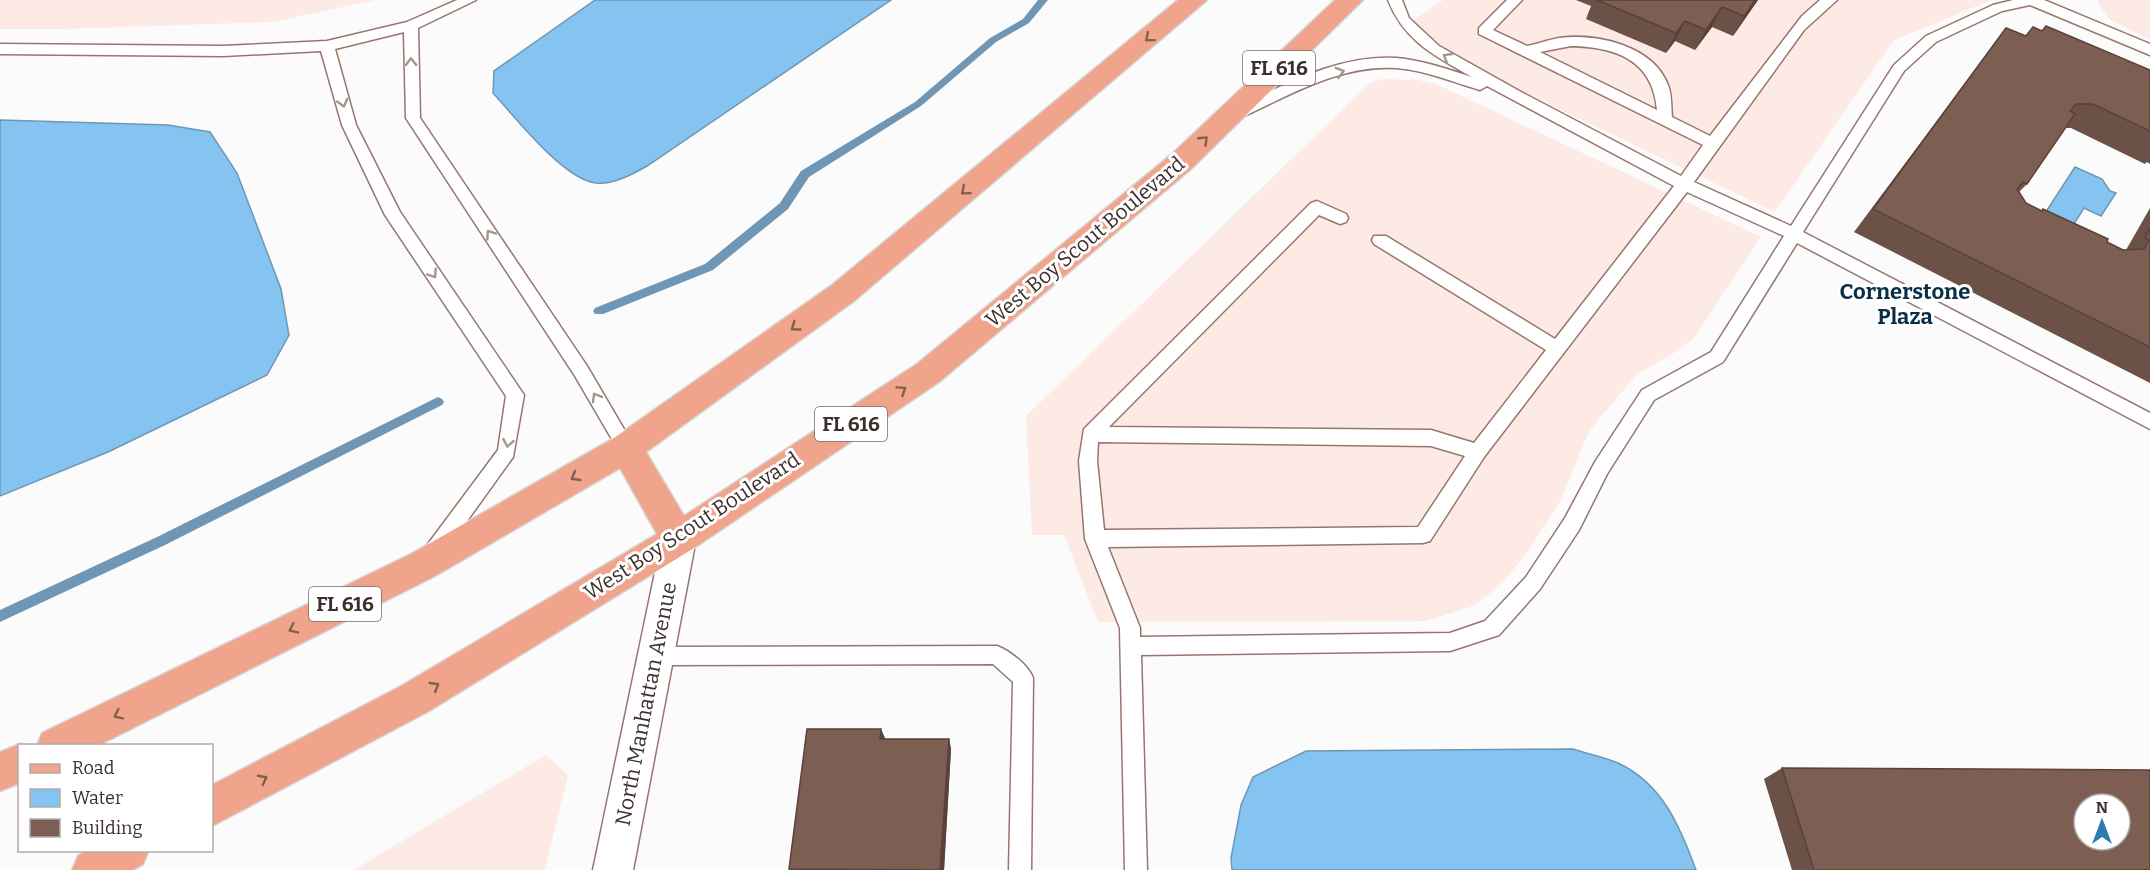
<svg xmlns="http://www.w3.org/2000/svg" width="2150" height="870" font-family="Bitter,serif">
	<style>
		.built { fill: #fdeae4 }
		.water { fill: #85c3f0; stroke: #6f97b5; stroke-width: 1.5 }
		.lines { fill: none; stroke-linecap: round; stroke-linejoin: round }
		.stream { fill: #6f97b5; fill-rule: evenodd }
		.lane-casing { stroke: #97776c; stroke-width: 3 }
		.street-casing { stroke: #97776c; stroke-width: 3 }
		.primary-casing { stroke: #d8d5d5; stroke-width: 3 }
		.lane { fill: #fff; fill-rule: evenodd }
		.street { fill: #fff; fill-rule: evenodd }
		.primary { fill: #efa48b; fill-rule: evenodd }
		.wall { fill: #6c5147 }
		.shaded-wall { fill: #58423a }
		.building { fill: #7d5e53; stroke: #58423a; stroke-width: 1.5; fill-rule: evenodd }
		.oneway { stroke: #845e51 }
		.oneway2 { stroke: #9e9795 }
		.labels { text-anchor: middle; stroke-width: 6; stroke-linejoin: round; paint-order: stroke }
		.shield { fill: #fff; stroke: #776d6b; stroke-width: 1.5 }
		.shield-label { font-size: 20px; font-weight: bold; fill: #3d2f2b }
		.street-label { font-size: 21px; fill: #3d2f2b; stroke: #fff }
		.neighbourhood-label { font-size: 22px; font-weight: bold; fill: #082f47; stroke: #fff }
	</style>
	<rect width="100%" height="100%" fill="#fbfbfb"/>
	<g class="built">
		<path d="M0,0H375L273,22L64,29H0Z"/>
		<path d="M1443,0H1991L1893,41L1775,212L1487,75L1427,39L1412,21Z"/>
		<path d="M2098,0H2150V40L2111,20L2101,9Z"/>
		<path d="M1381,79L1418,80L1438,85L1761,237L1694,338L1671,355L1638,373L1589,431L1561,500L1524,557L1503,582L1476,605L1426,621L1098,622L1064,535H1032L1026,416L1370,83Z"/>
		<path d="M546,755L568,775L545,870H354Z"/>
	</g>
	<g class="water">
		<path d="M595,0H891L647,166C633,174 613,185 596,183C564,180 514,116 493,93L494,71Z"/>
		<path d="M0,120L168,125L210,132L237,173L281,289L289,335L267,375L108,452L0,496Z"/>
		<path d="M2075,167L2102,179L2110,191L2116,193L2101,216L2084,208L2067,235L2040,221Z"/>
		<path d="M1573,749C1588,754 1604,757 1618,763C1663,784 1680,827 1696,870H1232L1231,858L1241,805L1253,777L1306,751Z"/>
	</g>
	<g class="lines">
		<g class="stream">
			<path d="M1038,0H1048L1029,23L996,42L921,106L809,177L788,209L713,270L603,314H595L593,311L595,308L705,264L780,203L801,171L915,102L990,38L1023,19Z"/>
			<path d="M438,397L442,399L444,402L442,405L165,545L0,622V610L157,537Z"/>
		</g>
		<g class="lane-casing">
			<g id="lane">
				<path d="M457,0H476L418,28L420,118L587,366L635,448L632,453L626,456L620,453L575,376L406,118L404,32L335,49L356,125L400,212L524,395L513,457L439,560L432,563L425,560L422,554L425,548L498,450L506,396L385,215L342,125L321,51L223,56L0,54V44L223,46L327,41L407,22Z"/>
				<path d="M1388,0H1402L1409,18L1439,46L1521,92L1681,176L1703,145L1479,34V28L1507,0H1522L1493,30L1527,46C1537,44 1548,40 1559,38C1596,33 1653,45 1668,85C1672,95 1671,107 1672,117L1710,136L1802,16L1820,0H1837L1804,30L1694,182L1791,226L1894,65L1926,36L1993,5L2013,0H2044L2150,44V55L2030,5L2002,11L1936,42L1904,71L1803,232L2150,413V429L1797,243L1723,362L1654,400L1607,474L1579,530L1540,589L1499,635L1450,651L1141,655L1147,870H1125L1120,628L1085,539L1079,461L1084,429L1311,203L1317,201L1346,214L1348,218L1346,222L1340,224L1319,215L1109,427L1431,430L1474,443L1546,350L1374,244L1372,240L1374,236H1386L1555,339L1674,186L1487,86L1480,90C1452,82 1425,70 1396,68C1341,64 1288,96 1240,118H1230L1228,114L1230,110C1281,87 1338,54 1396,58C1421,60 1447,69 1472,77C1435,56 1404,41 1388,0ZM1571,46C1616,47 1653,60 1657,110L1540,52ZM1687,192L1784,236L1711,352L1642,390L1595,462L1565,518L1526,577L1485,621L1450,633L1140,637V628L1108,547L1423,543L1430,541L1484,457ZM1098,442L1431,446L1465,456L1418,527L1104,530L1097,461Z"/>
				<path d="M997,646C1010,651 1028,665 1033,678L1031,870H1009L1013,682L993,664L656,665L649,663L646,656L649,649L656,647Z"/>
			</g>
		</g>
		<g class="street-casing">
			<path id="street" d="M679,524L691,528L696,539L633,870H593L662,539L667,528Z"/>
		</g>
		<g class="primary-casing">
			<g id="primary">
				<path d="M1178,0H1207L854,301L646,452L684,516L917,364L1172,154L1335,0H1363L1192,168L939,382L691,550L429,711L212,826V785L403,685L657,534L620,468L435,576L97,746H37L42,733L411,554L614,438L832,285Z"/>
				<path d="M20,744L24,746H20V783L0,791V752Z"/>
				<path d="M87,850H149L143,864L133,870H72L78,856Z"/>
			</g>
		</g>
		<use href="#lane" class="lane"/>
		<use href="#street" class="street"/>
		<use href="#primary" class="primary"/>
	</g>
	<g class="wall">
		<path d="M1576,0H1758L1733,36L1712,27L1695,50L1675,41L1666,53L1586,19L1591,6Z"/>
		<path d="M2046,26L2150,70V164L2147,162L2145,164L2071,128H2065L2027,184L2019,192L2026,203L2042,211L2043,209L2107,242L2123,250H2126L2150,208V383L1854,232L2006,28L2025,36L2033,27L2042,31Z"/>
		<path d="M885,739H949L951,749L944,870H790L789,869Z"/>
		<path d="M1782,768L2150,870H1792L1764,779Z"/>
	</g>
	<g class="shaded-wall">
		<path d="M1755,0H1758L1733,36L1744,16Z"/>
		<path d="M1722,7L1712,27L1695,50L1706,30Z"/>
		<path d="M1685,21L1675,41L1666,53L1676,33Z"/>
		<path d="M881,729L885,738L884,749L880,739Z"/>
		<path d="M949,739L951,749L944,870H940Z"/>
	</g>
	<g class="building">
		<path d="M1597,0H1755L1744,16L1722,7L1706,30L1685,21L1676,33Z"/>
		<path d="M2046,26L2150,70V131L2093,104H2076L2070,111L2075,114L2027,184L2023,182L2017,189L2026,203L2042,211L2043,209L2108,239L2107,242L2123,250L2144,249L2149,240L2145,238L2150,228V347L1873,209L2006,28L2026,36L2033,27L2042,31Z"/>
		<path d="M807,729H881L880,739H949L940,870L789,869Z"/>
		<path d="M1782,768L2150,770V870H1814ZM2084,804H2120V840H2084Z"/>
	</g>
	<defs><path id="oneway-chevron" d="M-2-3.5L2.5 0L-2 3.5" fill="none" stroke-width="1.6" stroke-linecap="round" stroke-linejoin="round" transform="scale(1.5)"/></defs>
	<g class="oneway">
		<use href="#oneway-chevron" transform="translate(1149 38) rotate(140)"/>
		<use href="#oneway-chevron" transform="translate(1204 140) rotate(-44)"/>
		<use href="#oneway-chevron" transform="translate(965 191) rotate(140)"/>
		<use href="#oneway-chevron" transform="translate(795 327) rotate(144)"/>
		<use href="#oneway-chevron" transform="translate(902 390) rotate(-34)"/>
		<use href="#oneway-chevron" transform="translate(575 477) rotate(150)"/>
		<use href="#oneway-chevron" transform="translate(293 629) rotate(154)"/>
		<use href="#oneway-chevron" transform="translate(435 686) rotate(-31)"/>
		<use href="#oneway-chevron" transform="translate(118 715) rotate(154)"/>
		<use href="#oneway-chevron" transform="translate(263 779) rotate(-28)"/>
	</g>
	<g class="oneway2">
		<use href="#oneway-chevron" transform="translate(1447 57) rotate(-150)"/>
		<use href="#oneway-chevron" transform="translate(411 62) rotate(-91)"/>
		<use href="#oneway-chevron" transform="translate(1340 72) rotate(-16)"/>
		<use href="#oneway-chevron" transform="translate(343 103) rotate(75)"/>
		<use href="#oneway-chevron" transform="translate(490 234) rotate(-124)"/>
		<use href="#oneway-chevron" transform="translate(433 274) rotate(56)"/>
		<use href="#oneway-chevron" transform="translate(596 397) rotate(-120)"/>
		<use href="#oneway-chevron" transform="translate(508 443) rotate(100)"/>
	</g>
	<g class="labels">
		<g class="shield">
			<rect x="1243" y="51" width="72" height="34" rx="4.5"/>
			<rect x="815" y="407" width="72" height="34" rx="4.5"/>
			<rect x="309" y="587" width="72" height="34" rx="4.5"/>
		</g>
		<g class="shield-label">
			<text x="1279" y="75">FL 616</text>
			<text x="851" y="431">FL 616</text>
			<text x="345" y="611">FL 616</text>
		</g>
		<g class="street-label">
			<text transform="translate(1085 242) rotate(-40)" y="7">West Boy Scout Boulevard</text>
			<text transform="translate(692 526) rotate(-33)" y="7">West Boy Scout Boulevard</text>
			<text transform="translate(646 704) rotate(-79)" y="7">North Manhattan Avenue</text>
		</g>
		<g class="neighbourhood-label">
			<text x="1905" y="299">Cornerstone<tspan x="1905" dy="25">Plaza</tspan></text>
		</g>
	</g>
	<rect x="18" y="744" width="195" height="108" fill="#ffffff" stroke="#b1acaa" stroke-width="1.5"/>
	<rect x="30" y="764" width="30" height="9" fill="#efa48b" stroke="#b1acaa" stroke-width="1.5"/>
	<text x="72" y="774" font-size="18" fill="#3d2f2b">Road</text>
	<rect x="30" y="789" width="30" height="18" fill="#85c3f0" stroke="#b1acaa" stroke-width="1.5"/>
	<text x="72" y="804" font-size="18" fill="#3d2f2b">Water</text>
	<rect x="30" y="819" width="30" height="18" fill="#7d5e53" stroke="#b1acaa" stroke-width="1.5"/>
	<text x="72" y="834" font-size="18" fill="#3d2f2b">Building</text>
	<g transform="translate(2102 822)"><circle r="28" fill="#ffffff" stroke="#b1acaa" stroke-width="1.5"/>
	<path d="M0-4.5L10 22L0 15L-10 22Z" fill="#2d7cae"/>
	<text y="-9" font-size="16" font-weight="bold" text-anchor="middle" fill="#3d2f2b">N</text>
	</g>
</svg>
